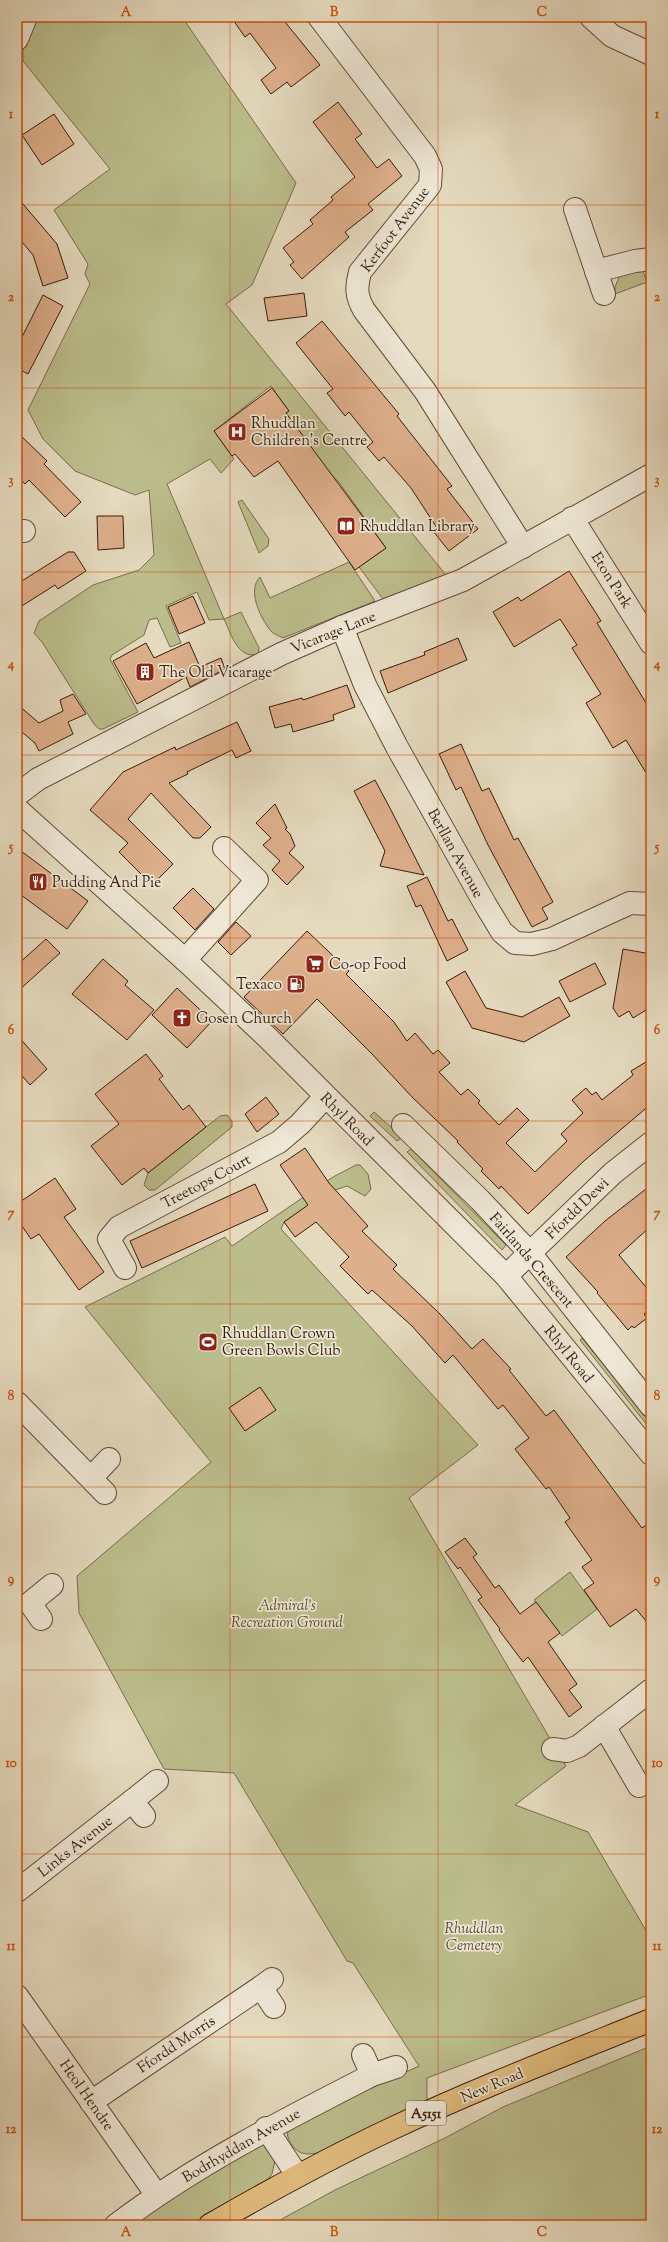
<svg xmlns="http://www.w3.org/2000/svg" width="668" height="2242" font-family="'Sorts Mill Goudy',serif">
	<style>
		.green { fill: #bcbd8c; stroke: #7a6c4c }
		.building { fill: #deaf8b; stroke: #371c0b }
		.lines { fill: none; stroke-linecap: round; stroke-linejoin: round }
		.minor-casing { stroke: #624c38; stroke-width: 24 }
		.major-casing { stroke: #371c0b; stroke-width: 24 }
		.minor { stroke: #eee7d5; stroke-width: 22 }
		.major { stroke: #e2bd7f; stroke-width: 22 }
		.grid { fill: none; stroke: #cd500c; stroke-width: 1; stroke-opacity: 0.55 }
		.labels { text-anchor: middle; stroke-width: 3.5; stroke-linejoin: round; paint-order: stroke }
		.shield { fill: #eee7d5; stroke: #6e5948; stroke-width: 1 }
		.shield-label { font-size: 14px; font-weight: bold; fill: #371c0b }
		.street-label { font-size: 15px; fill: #371c0b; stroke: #eee7d5 }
		.poi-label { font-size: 15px; fill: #371c0b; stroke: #eee7d5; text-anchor: start }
		.park-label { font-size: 15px; font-style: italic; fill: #5f4c32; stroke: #eee7d5 }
		.neatline { fill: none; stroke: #cd500c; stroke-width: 1.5 }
		.grid-label { font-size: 13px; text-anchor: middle; font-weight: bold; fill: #cd500c }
	</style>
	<rect width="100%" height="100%" fill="#e5dabe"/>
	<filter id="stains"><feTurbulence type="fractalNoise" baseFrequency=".005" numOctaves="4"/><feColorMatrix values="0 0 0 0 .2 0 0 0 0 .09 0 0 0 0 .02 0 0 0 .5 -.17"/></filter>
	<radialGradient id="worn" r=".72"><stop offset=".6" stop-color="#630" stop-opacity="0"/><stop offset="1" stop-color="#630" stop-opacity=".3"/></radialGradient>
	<g class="green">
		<path d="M34,17H182L296,183L252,285L226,304L446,575L383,599L359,567L386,548L338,481L332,476L291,420L259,433L289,411L271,386L214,431L234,459L221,473L210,459L167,484L224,619L241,612L259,648L258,654C238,660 231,634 224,619L209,620L197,592L166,606L181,643L170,647L157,618L149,620L144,635L112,655L110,659L138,712L103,729H99L94,724L42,642L34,633L39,621L93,585L139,570L154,555L149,490L135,495L75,471L43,439L28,410L90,284L85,274L88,264L54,210L110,169L23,61V46Z"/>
		<path d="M642,269L647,282L615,294V287L620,275Z"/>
		<path d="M242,500L269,539L268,546L259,553L238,502Z"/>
		<path d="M349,562L375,601L283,638C279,636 272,633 270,630C260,617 247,590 260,577L270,598Z"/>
		<path d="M374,1112L392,1128H401L406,1135L397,1141L370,1116Z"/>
		<path d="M227,1115L232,1121V1127L155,1190H149L144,1185L148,1173L220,1116Z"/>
		<path d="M411,1149L506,1245L502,1250L407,1152Z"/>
		<path d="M356,1165H360L368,1174L371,1189L365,1196L347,1186L332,1191L284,1222L281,1229L478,1445L409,1498L566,1766L515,1805L588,1832L651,1939V1994L427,2078V2100C400,2114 337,2153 310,2154C297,2155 290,2145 287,2134L290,2128L304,2119L419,2066L353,1963L347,1961L234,1773L164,1769L79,1613L77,1576L211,1462L85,1307L225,1237L232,1246L333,1177Z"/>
		<path d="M582,1338L651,1424V1430L580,1340Z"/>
		<path d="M570,1572L597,1609L562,1636L534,1600Z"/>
		<path d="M651,2046V2225H271L335,2190L445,2138L503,2107Z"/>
		<path d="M263,2144L270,2145L275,2160L272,2174L263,2186L191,2225H125Z"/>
	</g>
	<g class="building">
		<path d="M231,17H281L320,65L291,87L287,82L271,94L261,80L276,68L250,33L245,37Z"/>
		<path d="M338,102L362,134L355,139L377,168L389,159L402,176L368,204L373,210L345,232L349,237L302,279L290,265L294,262L283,248L313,224L310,220L333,200L331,197L355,177L313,122Z"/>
		<path d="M54,114L74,144L42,165L22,135Z"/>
		<path d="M17,197L57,244L68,278L43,286L33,255L17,236Z"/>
		<path d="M304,293L307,316L268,321L264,298Z"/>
		<path d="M43,295L63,306L28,374L17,368V347Z"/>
		<path d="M322,321L399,414L397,416L452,486L447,489L478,529L449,551L433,531L437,528L411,488L384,457L379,461L367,447L373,442L349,412L345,416L327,393L333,389L296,343Z"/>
		<path d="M272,388L289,411L286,413L386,548L355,570L278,461L254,477L235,454L232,456L214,431Z"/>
		<path d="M17,432L47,461L44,464L81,502L65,517L29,480L25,484L17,476Z"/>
		<path d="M97,516H123L124,548L98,550Z"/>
		<path d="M68,552H74L86,571L58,589L55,585L17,609V584Z"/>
		<path d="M569,571L601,621L597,623L651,711V781L626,740L613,748L586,703L601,694L572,648L577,645L560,619L514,647L493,612L518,597L521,601Z"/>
		<path d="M193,596L205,623L179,634L168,607Z"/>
		<path d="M458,638L467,660L388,693L380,671L425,655L424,652Z"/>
		<path d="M189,642L200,667L221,658L225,669L190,687L186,677L137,704L113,661L146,643L154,658Z"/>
		<path d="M347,685L355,707L333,715L334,720L293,732L291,724L275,728L269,707L302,698L303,700Z"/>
		<path d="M73,694L86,714L68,722L73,734L39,751L35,743L17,728V704L39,723L63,711L60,700Z"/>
		<path d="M237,722L251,751L236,758L232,750L187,772L188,774L169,783L211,827L200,838H193L151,793L128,819L173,864L152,885L119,852L128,843L90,810L123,772L175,747L176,750Z"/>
		<path d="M461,744L482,791L489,788L514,840L518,838L553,902L542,908L548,919L532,927L488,845L461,787L456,790L439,754Z"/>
		<path d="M375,780L392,812L424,875L380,866L385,851L354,791Z"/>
		<path d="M275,804L287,828L285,829L290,834L295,846L289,853L304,867L287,885L272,870L280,861L263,845L271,838L256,823Z"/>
		<path d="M17,848L88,901L67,929L17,892Z"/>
		<path d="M427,877L448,921L452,919L468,950L447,961L421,905L416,907L407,886Z"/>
		<path d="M193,888L214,909L195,930L173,908Z"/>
		<path d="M236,922L251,936L231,955L218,942Z"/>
		<path d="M307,931L349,971L346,974L394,1022L407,1041L415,1033L433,1054L438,1050L450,1063L439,1072L461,1095L468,1089L480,1101L478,1103L499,1125L517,1108L529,1120L506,1143L535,1172L567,1141L561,1134L583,1113L572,1100L586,1088L592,1095L596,1092L602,1100L633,1075L631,1071L651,1059V1104L585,1160L528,1214L501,1186L499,1189L481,1171L483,1169L457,1142L458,1141L412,1097L372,1054L317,999L283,1034L244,997Z"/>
		<path d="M46,939L60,953L17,992V965Z"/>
		<path d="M623,949L651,954V1007L633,1018L629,1011L619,1017L613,1008Z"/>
		<path d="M103,959L128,981L125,985L154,1010L127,1040L72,994Z"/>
		<path d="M595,963L606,984L570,1002L559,981Z"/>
		<path d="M465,971L486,1008L522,1017L559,997L570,1016L524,1042L472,1028L446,982Z"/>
		<path d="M177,988L212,1021L187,1048L152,1015Z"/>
		<path d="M17,1035L47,1069L30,1085L17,1070Z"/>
		<path d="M146,1054L163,1076L159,1079L183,1110L189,1105L206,1127L148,1173L144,1168L122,1185L91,1146L119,1124L95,1094Z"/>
		<path d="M266,1097L279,1114L257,1132L245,1114Z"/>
		<path d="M305,1148L329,1183L368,1226L362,1231L397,1265L393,1269L440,1314L472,1349L483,1339L511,1369L509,1370L546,1416L554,1410L642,1528L651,1521V1627L636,1609L610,1627L584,1590L594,1583L582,1567L592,1560L565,1522L570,1518L549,1487L546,1489L515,1449L529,1438L503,1405L498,1409L453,1355L445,1363L412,1326L372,1290L368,1294L340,1266L349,1257L316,1222L295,1237L284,1222L308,1205L280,1165Z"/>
		<path d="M55,1178L76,1209L64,1217L104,1272L79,1290L39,1234L31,1239L17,1219V1204Z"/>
		<path d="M255,1184L268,1211L142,1268L130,1241Z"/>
		<path d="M651,1185V1226L619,1255L651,1293V1308L644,1314L647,1318L634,1328L632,1326L628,1330L597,1293L598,1292L566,1257L605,1221Z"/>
		<path d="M260,1387L276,1410L245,1431L229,1408Z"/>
		<path d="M465,1538L477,1554L473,1557L495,1588L499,1585L520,1614L536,1602L560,1633L548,1642L577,1684L569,1690L582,1707L569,1717L528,1657L523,1662L499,1630L500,1629L478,1600L482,1597L460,1567L458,1569L445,1552Z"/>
	</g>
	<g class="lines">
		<g class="minor-casing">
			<g id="minor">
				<path d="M319,17L425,156L431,169L430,185L360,272C356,288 356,296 364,310L425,391L523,547"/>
				<path d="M591,17L612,36L651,54"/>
				<path d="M17,39L26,17"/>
				<path d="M575,209L604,294"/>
				<path d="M596,271L635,261L651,259"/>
				<path d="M572,518L651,643"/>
				<path d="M17,531H24"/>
				<path d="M342,627L365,685L397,747L485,904L502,932L515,943L532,944L552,939L630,903L651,904"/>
				<path d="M17,795L38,779L281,654L342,627L463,580L651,475"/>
				<path d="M17,809L185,960L268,1038L506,1276L651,1454"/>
				<path d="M185,960L257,880L224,848"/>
				<path d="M403,1125L480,1200L530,1253L651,1406"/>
				<path d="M125,1268L109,1239L119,1227L279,1142L300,1124L325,1097"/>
				<path d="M506,1276L613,1173L651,1143"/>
				<path d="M17,1403L105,1493"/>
				<path d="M91,1478L109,1459"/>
				<path d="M41,1619L30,1603L52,1585"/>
				<path d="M604,1726L639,1786"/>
				<path d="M553,1749L567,1751L579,1746L651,1690"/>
				<path d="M132,1801L157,1781"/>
				<path d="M17,1891L132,1801L144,1816"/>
				<path d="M272,1979L261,1987L274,2007"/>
				<path d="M17,1996L156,2194"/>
				<path d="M363,2055L372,2075L396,2067"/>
				<path d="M91,2102L261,1987"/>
				<path d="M266,2128L297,2175"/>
				<path d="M116,2225C195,2165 284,2120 372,2075"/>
			</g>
		</g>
		<g class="major-casing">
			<path id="major" d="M210,2225C269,2191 329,2158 391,2129C476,2089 564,2055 651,2020"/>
		</g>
		<use href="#minor" class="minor"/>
		<use href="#major" class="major"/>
	</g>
	<path class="grid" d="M230,17V2225M438,17V2225M17,205H651M17,388H651M17,572H651M17,755H651M17,938H651M17,1121H651M17,1304H651M17,1487H651M17,1670H651M17,1854H651M17,2037H651"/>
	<defs>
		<g id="hospital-square" transform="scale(1)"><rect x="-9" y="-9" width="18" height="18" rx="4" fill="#8f2418" stroke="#eee7d5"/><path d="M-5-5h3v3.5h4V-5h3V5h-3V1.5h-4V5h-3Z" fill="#fff"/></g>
		<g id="library-square" transform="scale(1)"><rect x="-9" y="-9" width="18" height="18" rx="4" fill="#8f2418" stroke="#eee7d5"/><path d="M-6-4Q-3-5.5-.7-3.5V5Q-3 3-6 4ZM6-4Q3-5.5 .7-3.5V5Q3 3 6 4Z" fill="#fff"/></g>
		<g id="building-square" transform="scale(1)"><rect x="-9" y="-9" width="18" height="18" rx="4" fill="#8f2418" stroke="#eee7d5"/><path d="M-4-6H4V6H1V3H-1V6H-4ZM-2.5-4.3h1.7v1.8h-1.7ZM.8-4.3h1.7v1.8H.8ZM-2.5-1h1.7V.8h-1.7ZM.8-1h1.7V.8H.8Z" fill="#fff"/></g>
		<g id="restaurant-square" transform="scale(1)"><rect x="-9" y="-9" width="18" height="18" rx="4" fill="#8f2418" stroke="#eee7d5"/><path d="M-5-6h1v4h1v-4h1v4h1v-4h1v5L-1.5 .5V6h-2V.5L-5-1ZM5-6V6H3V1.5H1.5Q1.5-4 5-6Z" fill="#fff"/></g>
		<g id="supermarket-square" transform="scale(1)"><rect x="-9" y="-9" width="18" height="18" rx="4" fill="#8f2418" stroke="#eee7d5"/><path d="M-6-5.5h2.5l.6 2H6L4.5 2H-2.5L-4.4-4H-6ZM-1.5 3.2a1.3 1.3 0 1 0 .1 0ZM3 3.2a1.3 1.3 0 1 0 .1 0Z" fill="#fff"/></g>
		<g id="fuel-square" transform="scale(1)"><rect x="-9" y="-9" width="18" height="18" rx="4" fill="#8f2418" stroke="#eee7d5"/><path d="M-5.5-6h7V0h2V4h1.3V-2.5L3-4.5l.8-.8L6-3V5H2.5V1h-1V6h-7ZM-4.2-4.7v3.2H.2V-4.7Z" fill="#fff"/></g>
		<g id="church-square" transform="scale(1)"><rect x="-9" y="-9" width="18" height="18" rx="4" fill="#8f2418" stroke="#eee7d5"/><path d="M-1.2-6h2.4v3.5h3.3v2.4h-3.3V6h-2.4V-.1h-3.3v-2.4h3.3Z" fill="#fff"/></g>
		<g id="stadium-square" transform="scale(1)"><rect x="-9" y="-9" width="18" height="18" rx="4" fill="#8f2418" stroke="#eee7d5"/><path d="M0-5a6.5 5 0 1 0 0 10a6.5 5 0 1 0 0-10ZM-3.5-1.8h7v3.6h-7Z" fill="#fff"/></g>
	</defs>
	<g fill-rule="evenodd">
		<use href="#hospital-square" x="237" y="432"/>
		<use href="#library-square" x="346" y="526"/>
		<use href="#building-square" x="145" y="672"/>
		<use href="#restaurant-square" x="38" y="882"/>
		<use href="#supermarket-square" x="315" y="964"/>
		<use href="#fuel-square" x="296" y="984"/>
		<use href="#church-square" x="182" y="1018"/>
		<use href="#stadium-square" x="208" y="1342"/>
	</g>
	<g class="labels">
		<rect class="shield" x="406" y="2101" width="40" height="24" rx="3"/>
		<g class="shield-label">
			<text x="426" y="2118">A5151</text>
		</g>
		<g class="street-label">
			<text transform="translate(395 229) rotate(-53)" y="5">Kerfoot Avenue</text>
			<text transform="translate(612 580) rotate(58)" y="5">Eton Park</text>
			<text transform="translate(333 632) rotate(-22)" y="5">Vicarage Lane</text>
			<text transform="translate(456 853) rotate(61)" y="5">Berllan Avenue</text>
			<text transform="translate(347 1119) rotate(45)" y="5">Rhyl Road</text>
			<text transform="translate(206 1181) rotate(-28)" y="5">Treetops Court</text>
			<text transform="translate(577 1208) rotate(-44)" y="5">Ffordd Dewi</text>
			<text transform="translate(532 1260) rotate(49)" y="5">Fairlands Crescent</text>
			<text transform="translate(569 1354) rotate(51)" y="5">Rhyl Road</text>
			<text transform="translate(75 1846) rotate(-38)" y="5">Links Avenue</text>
			<text transform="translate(176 2044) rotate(-34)" y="5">Ffordd Morris</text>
			<text transform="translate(492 2085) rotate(-23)" y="5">New Road</text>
			<text transform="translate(87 2095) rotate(55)" y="5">Heol Hendre</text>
			<text transform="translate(241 2145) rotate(-30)" y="5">Bodrhyddan Avenue</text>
		</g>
		<g class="poi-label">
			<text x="251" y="428">Rhuddlan<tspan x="251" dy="17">Children's Centre</tspan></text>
			<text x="360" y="531">Rhuddlan Library</text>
			<text x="159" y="677">The Old Vicarage</text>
			<text x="52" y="887">Pudding And Pie</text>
			<text x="329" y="969">Co-op Food</text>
			<text x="282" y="989" text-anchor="end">Texaco</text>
			<text x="196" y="1023">Gosen Church</text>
			<text x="222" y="1338">Rhuddlan Crown<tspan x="222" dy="17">Green Bowls Club</tspan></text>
		</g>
		<g class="park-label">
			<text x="287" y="1610">Admiral's<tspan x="287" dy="17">Recreation Ground</tspan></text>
			<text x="474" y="1933">Rhuddlan<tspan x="474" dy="17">Cemetery</tspan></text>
		</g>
	</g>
	<rect width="668" height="2242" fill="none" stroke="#e5dabe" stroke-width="44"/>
	<rect x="22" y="22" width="624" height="2198" class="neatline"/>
	<g class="grid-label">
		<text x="126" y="16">A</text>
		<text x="334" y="16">B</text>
		<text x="542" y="16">C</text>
		<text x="11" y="118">1</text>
		<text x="657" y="118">1</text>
		<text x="11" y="301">2</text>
		<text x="657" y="301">2</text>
		<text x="11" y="484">3</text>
		<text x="657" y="484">3</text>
		<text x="11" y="668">4</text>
		<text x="657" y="668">4</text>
		<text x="11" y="851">5</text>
		<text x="657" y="851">5</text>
		<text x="11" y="1034">6</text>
		<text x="657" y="1034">6</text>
		<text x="11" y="1217">7</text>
		<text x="657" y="1217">7</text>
		<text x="11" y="1400">8</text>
		<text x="657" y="1400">8</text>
		<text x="11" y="1583">9</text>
		<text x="657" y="1583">9</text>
		<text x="11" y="1767">10</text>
		<text x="657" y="1767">10</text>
		<text x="11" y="1950">11</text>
		<text x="657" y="1950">11</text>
		<text x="11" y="2133">12</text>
		<text x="657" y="2133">12</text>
		<text x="126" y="2236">A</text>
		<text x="334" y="2236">B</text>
		<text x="542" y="2236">C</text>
	</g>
	<rect width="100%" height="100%" filter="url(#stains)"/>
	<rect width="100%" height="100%" fill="url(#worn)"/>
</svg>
